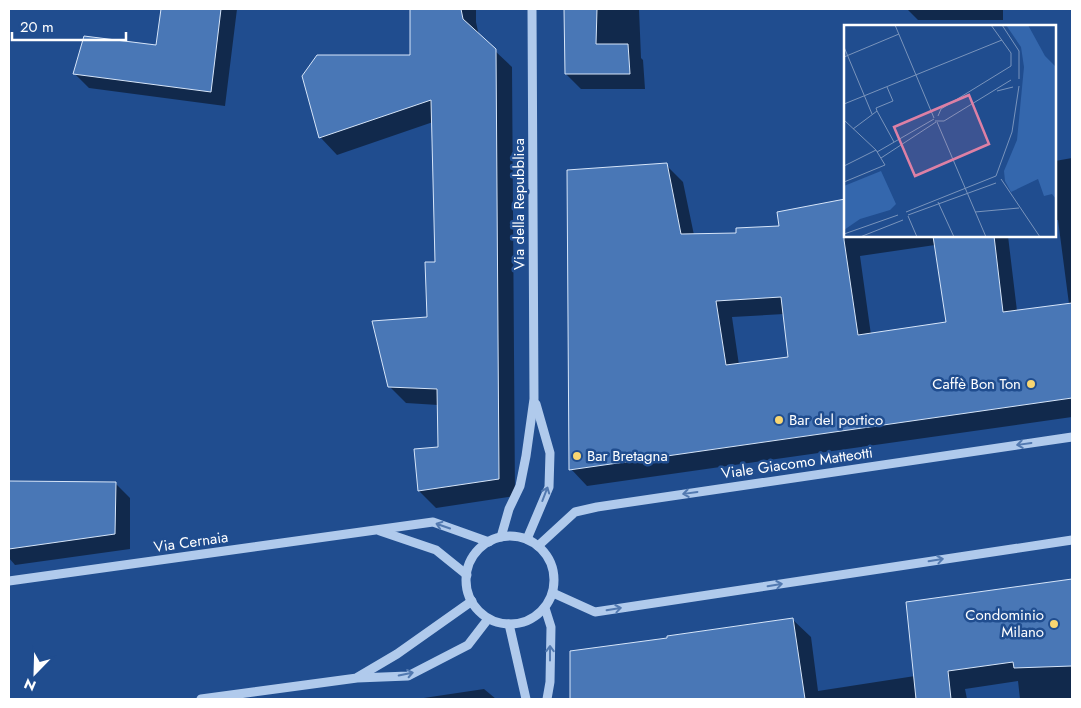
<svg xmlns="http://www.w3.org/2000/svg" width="1081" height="708" font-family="Jost,sans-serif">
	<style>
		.shadow { fill: #0007; fill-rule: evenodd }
		.building { fill: #4977b6; stroke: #d6e5f9; fill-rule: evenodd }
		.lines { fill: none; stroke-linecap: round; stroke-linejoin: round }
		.minor { stroke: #b0caec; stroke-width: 9 }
		.oneway { stroke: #5279b0 }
		.poi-dot { fill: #f9d671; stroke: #204d8f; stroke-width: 2 }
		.labels { text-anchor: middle; stroke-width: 5; stroke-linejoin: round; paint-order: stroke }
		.street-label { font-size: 15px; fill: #fff; stroke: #204d8f }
		.poi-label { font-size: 15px; fill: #fff; stroke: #204d8f; text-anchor: end }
		.inset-road { fill: none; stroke: #7994bc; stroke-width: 1 }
		.view { fill: #dd80a5; fill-opacity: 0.15; stroke: #dd80a5; stroke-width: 2.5 }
		.inset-edge { fill: none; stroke: #fff; stroke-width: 2.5 }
	</style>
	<rect width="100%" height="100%" fill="#204d8f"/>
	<g class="shadow">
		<path d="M163,9H237L225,106L89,88L75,74L157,47Z"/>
		<path d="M411,9H476V22L479,36L512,67L515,496L436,508L419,491L415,450L439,448L438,405L406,403L389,386L428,318L436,263L433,122L337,155L321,138L304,76L412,57Z"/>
		<path d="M566,9H639L641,58L643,60L645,89H581L566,74Z"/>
		<path d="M907,9H1003V20H918Z"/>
		<path d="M1072,158V417L587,486L571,469L666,165L683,182L694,235L738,234L780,228L845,200V236H1008L1017,311L1069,304L1058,220H1055V161ZM935,245L947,323L871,335L860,256ZM784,314L790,358L739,365L732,317Z"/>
		<path d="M9,482L115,483L130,498V549L15,565L9,558Z"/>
		<path d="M1072,580V699H1020L1018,681L965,689L967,699H572V652L669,639L792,619L811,637L818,691L915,676L908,603Z"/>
		<path d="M484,689L496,699H417Z"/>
	</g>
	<g class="building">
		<path d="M161,9H221L211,92L73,74L84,36L156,45Z"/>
		<path d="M410,9H461L463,19L496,49L499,479L418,491L414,449L438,447L437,389L388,387L372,321L427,317L425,262H435L431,100L319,138L302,76L317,55H410Z"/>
		<path d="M564,9H597L596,44H628L630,74H565Z"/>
		<path d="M667,163L681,234L736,233V228L779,226L777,212L845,199L844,240L858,335L946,322L933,236H994L1003,312L1072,303V398L569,470L567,170ZM781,297L788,357L726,365L716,301Z"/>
		<path d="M9,481L116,482L115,534L9,549Z"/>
		<path d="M1072,579V666L1014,668L1013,662L948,671L951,699H916L906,602Z"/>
		<path d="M793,618L805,699H570V651L667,638V636Z"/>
	</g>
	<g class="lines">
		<g class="minor">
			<path d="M380,531L436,550L467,575"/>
			<circle cx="510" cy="580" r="44"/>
			<path d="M501,537L509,509L520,486L526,456L534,399L532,9"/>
			<path d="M527,539L549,487L550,453L536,404"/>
			<path d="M538,546L575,512L597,507L1072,437"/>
			<path d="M9,581L433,522L489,542"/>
			<path d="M553,593L595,612L1072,540"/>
			<path d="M545,608L551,627L550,682L547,699"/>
			<path d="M509,624L526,699"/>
			<path d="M358,677L397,654L472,601"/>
			<path d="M201,699L357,678L408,676L468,645L488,619"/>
		</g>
	</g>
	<defs><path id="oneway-shaft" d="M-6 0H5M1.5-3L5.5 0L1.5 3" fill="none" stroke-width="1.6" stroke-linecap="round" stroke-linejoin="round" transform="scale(1.25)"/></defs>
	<g class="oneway">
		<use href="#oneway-shaft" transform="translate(1024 444) rotate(172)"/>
		<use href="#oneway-shaft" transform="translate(690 493) rotate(172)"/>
		<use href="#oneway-shaft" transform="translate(545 494) rotate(-69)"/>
		<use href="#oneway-shaft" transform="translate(443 526) rotate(-161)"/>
		<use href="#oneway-shaft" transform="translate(936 560) rotate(-9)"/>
		<use href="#oneway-shaft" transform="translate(775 585) rotate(-9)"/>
		<use href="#oneway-shaft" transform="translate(614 609) rotate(-9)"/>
		<use href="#oneway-shaft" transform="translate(550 653) rotate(-90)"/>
		<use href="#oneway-shaft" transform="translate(406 674) rotate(-12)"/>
	</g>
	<g class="poi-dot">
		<circle cx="1031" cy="384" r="5"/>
		<circle cx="779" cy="420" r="5"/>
		<circle cx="577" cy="456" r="5"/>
		<circle cx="1054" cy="624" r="5"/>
	</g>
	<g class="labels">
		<g class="street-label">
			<text transform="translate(519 204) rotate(-90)" y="5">Via della Repubblica</text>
			<text transform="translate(797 463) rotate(-8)" y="5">Viale Giacomo Matteotti</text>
			<text transform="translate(191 542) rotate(-8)" y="5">Via Cernaia</text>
		</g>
		<g class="poi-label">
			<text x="1021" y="389">Caffè Bon Ton</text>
			<text x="789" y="425" text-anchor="start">Bar del portico</text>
			<text x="587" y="461" text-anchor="start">Bar Bretagna</text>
			<text x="1044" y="620">Condominio<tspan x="1044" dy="17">Milano</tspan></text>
		</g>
	</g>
	<g transform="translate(844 25)">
		<rect width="212" height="212" fill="#204d8f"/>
		<path d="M162,0H184L201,31L212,42V174L208,169L200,171L194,154L167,167L161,156L160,146L173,115L180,42L177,22ZM37,146L52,179L46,185L16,194L0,205V161Z" fill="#3467ad"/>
		<path class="inset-road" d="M51,0L90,93M158,0L175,26V54M0,22L28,89M0,32L55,9M153,66L169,62M0,79L158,15M33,86L50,117M94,91L97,84L167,41V28L147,0M0,95L32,125L41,140L0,157M91,96H100L167,55M93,97L142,212M9,104L33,86L32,83L49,76L43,62M33,127L90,94M37,133L92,97M0,141L32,125M157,154L196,212M94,177L110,212M62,187L152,151L168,107L175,61M131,187L175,183M64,190L152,158M64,191L73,212M0,209L54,190M16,212L59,195"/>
		<path class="view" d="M125,70L145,119L71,151L50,102Z"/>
		<rect width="212" height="212" class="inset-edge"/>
	</g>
	<rect width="1081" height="708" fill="none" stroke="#ffffff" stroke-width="20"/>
	<g transform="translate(35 673) rotate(203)" stroke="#204d8f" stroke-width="4" paint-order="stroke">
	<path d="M0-4L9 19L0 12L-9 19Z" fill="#ffffff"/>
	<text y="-8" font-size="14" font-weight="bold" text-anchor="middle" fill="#ffffff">N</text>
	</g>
	<path d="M12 32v8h114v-8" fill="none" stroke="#ffffff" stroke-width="2.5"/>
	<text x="20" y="32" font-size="15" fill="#ffffff" stroke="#204d8f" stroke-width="4" paint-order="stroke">20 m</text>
</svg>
